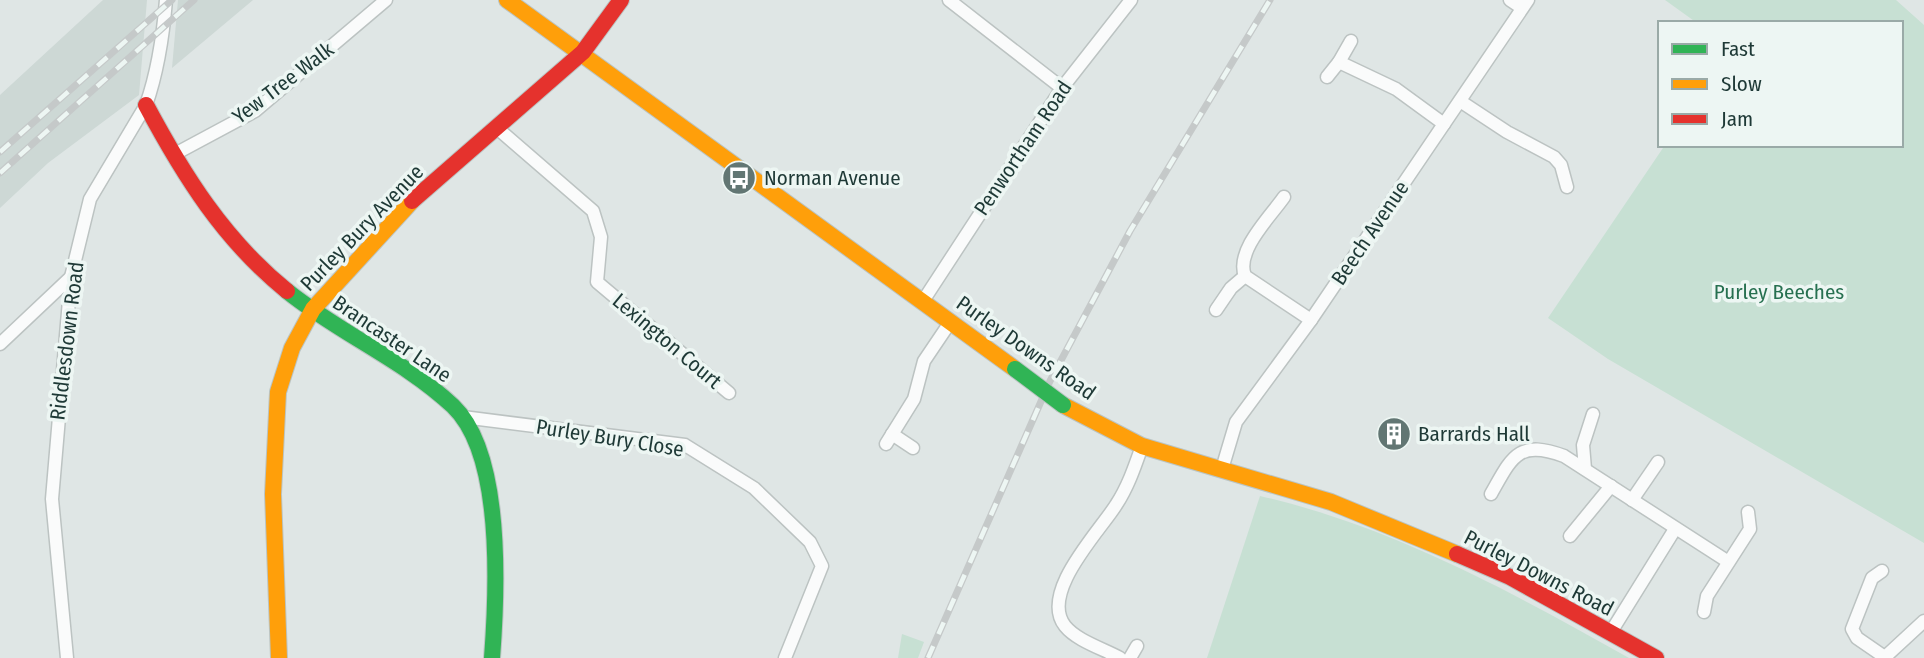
<svg xmlns="http://www.w3.org/2000/svg" width="1924" height="658" font-family="'Fira Sans Condensed',sans-serif">
	<style>
		.built { fill: #cdd8d5 }
		.green { fill: #c7e0d3 }
		.lines { fill: none; stroke-linecap: round; stroke-linejoin: round }
		.street-casing { stroke: #bcc3c2; stroke-width: 15 }
		.fast-casing { stroke: #bbc4c2; stroke-width: 18 }
		.slow-casing { stroke: #bbc4c2; stroke-width: 18 }
		.jam-casing { stroke: #bbc4c2; stroke-width: 18 }
		.street { stroke: #fafbfb; stroke-width: 12 }
		.fast { stroke: #30b455; stroke-width: 16 }
		.slow { stroke: #ff9f0a; stroke-width: 16 }
		.jam { stroke: #e5322d; stroke-width: 16 }
		.rail-casing { stroke: #c5c9c9; stroke-width: 7 }
		.rail { stroke: #edf6f3; stroke-width: 4.5; stroke-dasharray: 13; stroke-linecap: butt }
		.fast-bridge-casing { stroke: #bbc4c2; stroke-width: 18; stroke-linecap: butt }
		.fast-bridge { stroke: #30b455; stroke-width: 16 }
		.labels { text-anchor: middle; stroke-width: 7; stroke-linejoin: round; paint-order: stroke }
		.street-label { font-size: 21px; fill: #1e3936; stroke: #edf6f3 }
		.poi-label { font-size: 21px; fill: #1e3936; stroke: #edf6f3; text-anchor: start }
		.park-label { font-size: 21px; fill: #277050; stroke: #edf6f3 }
	</style>
	<rect width="100%" height="100%" fill="#dfe6e5"/>
	<g class="built">
		<path d="M103,0H147L139,95L48,163L0,208V95Z"/>
		<path d="M178,0H253L172,68Z"/>
	</g>
	<g class="green">
		<path d="M1665,0H1896L1924,25V543L1608,359L1548,318L1665,145H1901V23H1697Z"/>
		<path d="M1260,496C1391,526 1512,592 1629,658H1207Z"/>
		<path d="M902,634L924,642L918,658H898Z"/>
	</g>
	<g class="lines">
		<g class="street-casing">
			<g id="street">
				<path d="M949,0L1062,88"/>
				<path d="M1510,0L1522,8"/>
				<path d="M1351,41L1339,62L1396,89L1444,124"/>
				<path d="M1327,77L1339,62"/>
				<path d="M1460,101L1507,132L1554,157L1561,165L1567,187"/>
				<path d="M497,128L593,211L601,237L597,282L729,393"/>
				<path d="M173,155L255,111L386,0"/>
				<path d="M1284,197C1270,217 1235,251 1245,276L1311,320"/>
				<path d="M923,301L1062,88L1131,0"/>
				<path d="M1216,310L1231,288L1245,276"/>
				<path d="M0,344L71,277"/>
				<path d="M463,417L685,445L754,488L810,542L822,566L785,658"/>
				<path d="M892,434L913,448"/>
				<path d="M886,444L914,399L924,361L951,321"/>
				<path d="M1222,469L1236,422L1311,320L1528,0"/>
				<path d="M1585,469L1583,445L1593,414"/>
				<path d="M1491,494C1512,457 1518,439 1564,456L1727,561"/>
				<path d="M1632,500L1658,462"/>
				<path d="M1570,536L1611,486"/>
				<path d="M1882,571L1872,578L1852,629L1857,638L1886,658"/>
				<path d="M1704,612L1707,596L1750,529L1748,512"/>
				<path d="M1611,632L1675,529"/>
				<path d="M67,658L52,499L71,277L90,199L146,105C158,71 163,37 166,0"/>
				<path d="M1120,658C1104,649 1077,641 1065,626C1039,593 1099,532 1116,505C1128,487 1135,466 1142,446"/>
				<path d="M1130,658L1137,646"/>
				<path d="M1884,658L1924,621"/>
			</g>
		</g>
		<g class="fast-casing">
			<path id="fast" d="M287,291C339,333 404,360 453,406C504,455 497,593 492,658"/>
		</g>
		<g class="slow-casing">
			<g id="slow">
				<path d="M507,0L1015,369"/>
				<path d="M1063,405L1142,446L1331,502L1457,554"/>
				<path d="M279,658L273,494L278,392L292,348L313,309L412,201"/>
			</g>
		</g>
		<g class="jam-casing">
			<g id="jam">
				<path d="M146,105C184,176 224,240 287,291"/>
				<path d="M412,201L583,52L621,0"/>
				<path d="M1457,554L1510,577L1656,658"/>
			</g>
		</g>
		<use href="#street" class="street"/>
		<use href="#fast" class="fast"/>
		<use href="#slow" class="slow"/>
		<use href="#jam" class="jam"/>
		<g class="rail-casing">
			<g id="rail">
				<path d="M0,152L172,0"/>
				<path d="M0,173L194,0"/>
				<path d="M928,658L1050,381L1130,231L1270,0"/>
			</g>
		</g>
		<use href="#rail" class="rail"/>
		<g class="fast-bridge-casing">
			<path id="fast-bridge" d="M1015,369L1063,405"/>
		</g>
		<use href="#fast-bridge" class="fast-bridge"/>
	</g>
	<defs>
		<g id="bus-disc" transform="scale(1.75)"><circle r="9.5" fill="#627673" stroke="#edf6f3"/><path d="M-5-6H5V4H4V6H2V4H-2V6H-4V4H-5ZM-3.5-4V0h7V-4ZM-3.5 1.2v1.5H-2V1.2ZM2 1.2v1.5H3.5V1.2Z" fill="#fff"/></g>
		<g id="building-disc" transform="scale(1.75)"><circle r="9.5" fill="#627673" stroke="#edf6f3"/><path d="M-4-6H4V6H1V3H-1V6H-4ZM-2.5-4.3h1.7v1.8h-1.7ZM.8-4.3h1.7v1.8H.8ZM-2.5-1h1.7V.8h-1.7ZM.8-1h1.7V.8H.8Z" fill="#fff"/></g>
	</defs>
	<g fill-rule="evenodd">
		<use href="#bus-disc" x="739" y="178"/>
		<use href="#building-disc" x="1394" y="434"/>
	</g>
	<g class="labels">
		<g class="street-label">
			<text transform="translate(283 83) rotate(-37)" y="7">Yew Tree Walk</text>
			<text transform="translate(1023 148) rotate(-56)" y="7">Penwortham Road</text>
			<text transform="translate(362 228) rotate(-46)" y="7">Purley Bury Avenue</text>
			<text transform="translate(1370 233) rotate(-56)" y="7">Beech Avenue</text>
			<text transform="translate(392 339) rotate(34)" y="7">Brancaster Lane</text>
			<text transform="translate(67 341) rotate(-83)" y="7">Riddlesdown Road</text>
			<text transform="translate(667 341) rotate(40)" y="7">Lexington Court</text>
			<text transform="translate(1026 348) rotate(35)" y="7">Purley Downs Road</text>
			<text transform="translate(610 438) rotate(9)" y="7">Purley Bury Close</text>
			<text transform="translate(1539 573) rotate(27)" y="7">Purley Downs Road</text>
		</g>
		<g class="poi-label">
			<text x="764" y="185">Norman Avenue</text>
			<text x="1418" y="441">Barrards Hall</text>
		</g>
		<g class="park-label">
			<text x="1779" y="299">Purley Beeches</text>
		</g>
	</g>
	<rect x="1658" y="21" width="245" height="126" fill="#edf6f3" stroke="#9aaaa7" stroke-width="2"/>
	<rect x="1672" y="44" width="35" height="10" fill="#30b455" stroke="#9aaaa7" stroke-width="2"/>
	<text x="1721" y="56" font-size="21" fill="#1e3936">Fast</text>
	<rect x="1672" y="79" width="35" height="10" fill="#ff9f0a" stroke="#9aaaa7" stroke-width="2"/>
	<text x="1721" y="91" font-size="21" fill="#1e3936">Slow</text>
	<rect x="1672" y="114" width="35" height="10" fill="#e5322d" stroke="#9aaaa7" stroke-width="2"/>
	<text x="1721" y="126" font-size="21" fill="#1e3936">Jam</text>
</svg>
